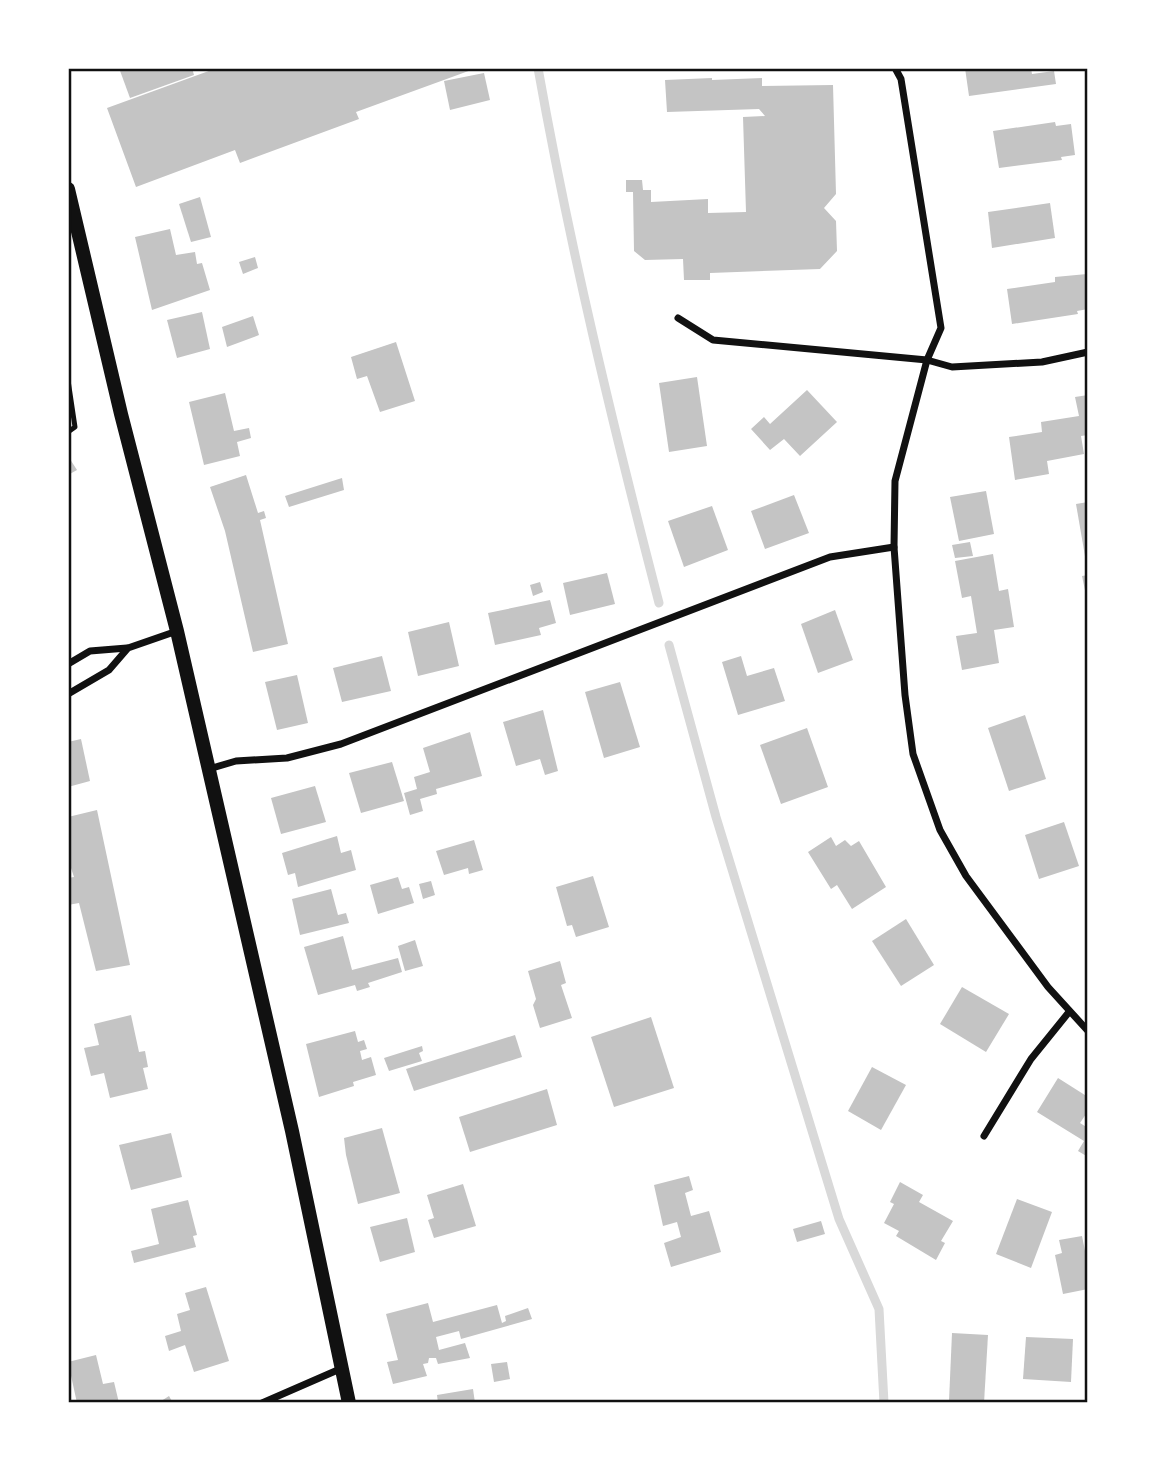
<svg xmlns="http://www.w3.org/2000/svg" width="1156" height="1471" font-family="'Work Sans',sans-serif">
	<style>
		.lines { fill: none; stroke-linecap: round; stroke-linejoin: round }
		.stream { stroke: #d9d9d9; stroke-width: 9 }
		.building { fill: #c4c4c4 }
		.service { stroke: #111; stroke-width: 5 }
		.minor { stroke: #111; stroke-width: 7 }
		.secondary { stroke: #111; stroke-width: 14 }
		.neatline { fill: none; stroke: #111; stroke-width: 2.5 }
	</style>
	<rect width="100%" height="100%" fill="#fff"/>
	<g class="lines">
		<g class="stream">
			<path d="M538,68C570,248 613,426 659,603"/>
			<path d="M669,645L716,817L839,1219L879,1309L884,1403"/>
		</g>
	</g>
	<g class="building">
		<path d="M119,68H192L194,75L130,98Z"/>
		<path d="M217,68H474V69L356,112L359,119L240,163L235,150L136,187L107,108Z"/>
		<path d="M965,68H1031L1032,74L1054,71L1056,84L969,96Z"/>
		<path d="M484,73L490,100L450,110L444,81Z"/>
		<path d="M712,78V80L762,78V86L833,85L836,194L824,208L836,221L837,251L820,269L710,273V280H684L683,259L645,260L634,251L633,192H626V180H642L643,190H651V202L708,199V213L746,212L743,117L765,116L759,109L667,112L665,80Z"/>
		<path d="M1055,122L1056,126L1071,124L1075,155L1061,157L1062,160L999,168L993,131Z"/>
		<path d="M200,197L211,237L191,242L179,204Z"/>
		<path d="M1050,203L1055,238L992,248L988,212Z"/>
		<path d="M170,229L176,255L195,252L197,264L202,263L210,290L152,310L135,237Z"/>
		<path d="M255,257L258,268L243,274L239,262Z"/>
		<path d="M1087,274L1088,309L1077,311L1078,314L1012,324L1007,289L1055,282V277Z"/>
		<path d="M202,312L210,349L177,358L167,320Z"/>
		<path d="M253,316L259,335L227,347L222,327Z"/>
		<path d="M396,342L415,401L380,412L367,376L357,379L351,357Z"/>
		<path d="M697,377L707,446L669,452L659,383Z"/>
		<path d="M807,390L837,422L800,456L784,439L770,450L751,429L764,417L770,424Z"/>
		<path d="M225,393L234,431L249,428L251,438L237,442L240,456L204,465L189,402Z"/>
		<path d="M1088,395V435L1081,436L1084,454L1047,461L1049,474L1015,480L1009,437L1042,432L1041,422L1079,416L1075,397Z"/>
		<path d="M68,456L77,470L68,475Z"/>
		<path d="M246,475L258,513L264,511L266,518L260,520L288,644L253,652L225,531L210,487Z"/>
		<path d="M342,478L344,490L289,507L285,496Z"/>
		<path d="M986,491L994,534L959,541L950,497Z"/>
		<path d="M794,495L809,533L765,549L751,511Z"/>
		<path d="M1088,502V562H1086L1076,504Z"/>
		<path d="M712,506L728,550L684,567L668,521Z"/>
		<path d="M970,542L973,556L955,558L952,545Z"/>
		<path d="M993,554L999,591L1008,589L1014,627L994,630L999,663L962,670L956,636L977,633L971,596L962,598L955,561Z"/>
		<path d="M607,573L615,604L570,615L563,583Z"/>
		<path d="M1088,575V600H1087L1082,576Z"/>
		<path d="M540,582L543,592L533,596L530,585Z"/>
		<path d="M550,600L556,623L539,628L541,635L495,645L488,613Z"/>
		<path d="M835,610L853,660L818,673L801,624Z"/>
		<path d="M449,622L459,666L418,676L408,632Z"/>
		<path d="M382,656L391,691L342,702L333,668Z"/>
		<path d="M741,656L747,676L774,668L785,701L738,715L722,662Z"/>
		<path d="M297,675L308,723L277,730L265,682Z"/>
		<path d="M620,682L640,747L604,758L585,692Z"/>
		<path d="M543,710L558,771L545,775L540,759L516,766L503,722Z"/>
		<path d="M1025,715L1046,779L1009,791L988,728Z"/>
		<path d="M807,728L828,787L781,804L760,745Z"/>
		<path d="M470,732L482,776L436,789L437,794L420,799L423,811L410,815L404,793L417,789L414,777L430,772L423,748Z"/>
		<path d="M81,739L90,781L68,787V742Z"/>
		<path d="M392,762L404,801L361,813L349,773Z"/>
		<path d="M315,786L326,822L281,834L271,798Z"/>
		<path d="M97,810L130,965L96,971L79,903L68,905V878L74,877L68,859V817Z"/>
		<path d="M1064,822L1079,866L1039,879L1025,835Z"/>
		<path d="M337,836L341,853L351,850L356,870L298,887L295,873L288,875L282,853Z"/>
		<path d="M831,837L836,846L845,840L851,846L859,841L886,887L852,909L837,885L831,889L808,852Z"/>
		<path d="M474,840L483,870L469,874L468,868L444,875L436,851Z"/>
		<path d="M593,876L609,927L576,937L572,925L567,926L556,887Z"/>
		<path d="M398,877L402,889L409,887L414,903L378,914L370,885Z"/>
		<path d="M431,881L435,895L423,899L419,884Z"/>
		<path d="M331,889L338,915L346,913L349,923L300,935L292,899Z"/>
		<path d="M906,919L934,965L901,986L872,941Z"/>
		<path d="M343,936L352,970L398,958L402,972L368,983L370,987L357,991L355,985L318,995L304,947Z"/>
		<path d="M415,940L423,966L405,971L398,946Z"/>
		<path d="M560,961L566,983L561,985L572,1018L540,1028L533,1005L536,999L528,971Z"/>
		<path d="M962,987L1009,1014L986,1052L940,1024Z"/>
		<path d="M131,1015L139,1052L145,1051L148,1067L143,1068L148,1089L110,1098L104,1073L91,1076L84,1048L99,1045L94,1024Z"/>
		<path d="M651,1017L674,1088L614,1107L591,1037Z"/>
		<path d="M355,1031L358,1042L364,1040L367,1049L360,1051L362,1060L371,1057L376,1075L353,1082L354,1086L319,1097L306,1044Z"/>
		<path d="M515,1035L522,1057L414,1091L406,1069Z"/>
		<path d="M422,1046L423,1051L419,1053L422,1061L389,1071L384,1058Z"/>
		<path d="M872,1067L906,1085L881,1130L848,1111Z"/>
		<path d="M1058,1078L1088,1097V1111L1080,1123L1088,1128V1157L1078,1151L1084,1141L1037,1112Z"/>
		<path d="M547,1089L557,1125L470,1152L459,1117Z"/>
		<path d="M382,1128L400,1193L358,1204L346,1155L344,1138Z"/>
		<path d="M171,1133L182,1177L131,1190L119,1145Z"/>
		<path d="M689,1176L693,1190L685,1193L691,1216L709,1211L721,1252L671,1267L664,1243L681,1237L677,1222L663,1226L654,1185Z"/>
		<path d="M900,1182L923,1195L919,1202L953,1221L941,1241L945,1243L936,1260L896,1236L899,1231L884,1223L894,1204L890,1202Z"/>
		<path d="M463,1184L476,1226L434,1238L428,1220L434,1218L427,1195Z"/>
		<path d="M1017,1199L1052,1212L1031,1268L996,1254Z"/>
		<path d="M188,1200L197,1235L193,1236L196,1247L134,1263L131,1251L159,1244L151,1209Z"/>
		<path d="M407,1218L415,1252L380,1262L370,1227Z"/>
		<path d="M821,1221L825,1234L797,1242L793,1229Z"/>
		<path d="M1082,1236L1088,1266V1289L1063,1294L1055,1255L1062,1253L1059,1240Z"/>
		<path d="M206,1287L229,1361L194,1372L185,1345L169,1351L165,1336L181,1331L177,1314L190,1310L185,1293Z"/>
		<path d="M428,1303L433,1322L497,1305L502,1323L506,1321L505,1316L528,1308L532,1319L461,1339L459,1331L436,1337L439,1350L465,1343L470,1358L438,1364L436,1358H429L428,1363L423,1364L427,1376L393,1384L387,1362L398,1360L386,1314Z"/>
		<path d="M952,1333L988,1335L984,1403L949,1401Z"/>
		<path d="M1026,1337L1073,1339L1071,1382L1023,1379Z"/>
		<path d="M96,1355L103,1384L114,1382L119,1403H77L68,1362Z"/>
		<path d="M507,1362L510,1379L494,1382L491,1364Z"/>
		<path d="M473,1389L475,1403H438L437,1395Z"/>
		<path d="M169,1396L173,1403H158Z"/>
	</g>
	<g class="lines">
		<path class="service" d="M68,380L75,427L68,432"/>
		<g class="minor">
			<path d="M895,68L901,79L941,328L927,360L895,481L894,547L905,695L913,754L940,830L966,876L1048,987L1088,1031"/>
			<path d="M678,318L713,340L927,360L952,367L1042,362L1088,352"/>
			<path d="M68,664L90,651L127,648"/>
			<path d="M68,694L109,670L128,648L177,631"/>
			<path d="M209,769L236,761L287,758L341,744L830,557L894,547"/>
			<path d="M984,1136L1031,1059L1069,1012"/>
			<path d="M262,1403L340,1369"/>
		</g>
		<path class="secondary" d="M68,189L121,414L177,631L292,1131L349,1403"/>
	</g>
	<rect width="1156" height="1471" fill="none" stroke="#ffffff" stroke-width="140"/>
	<rect x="70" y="70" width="1016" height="1331" class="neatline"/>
</svg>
